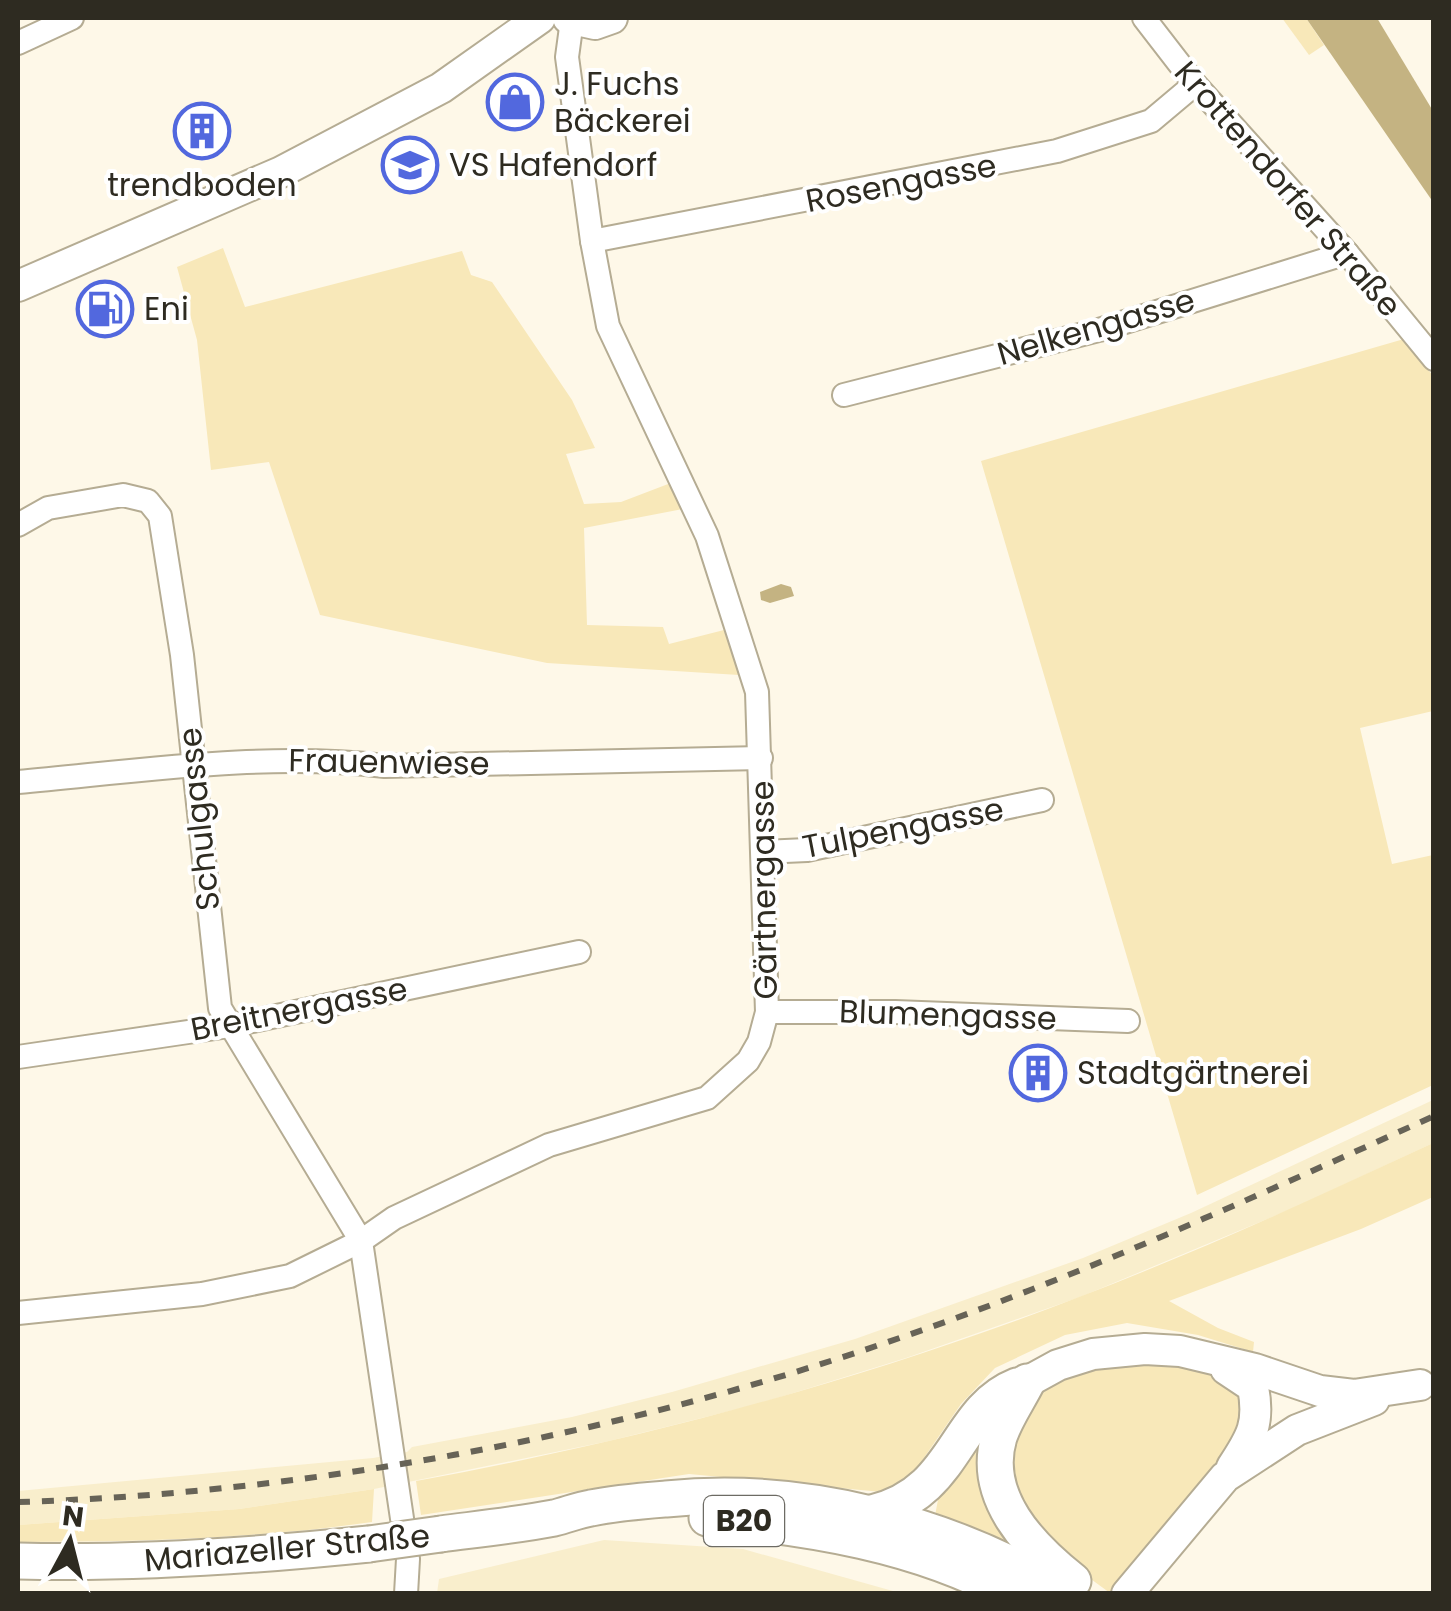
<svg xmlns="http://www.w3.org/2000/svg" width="1451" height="1611" font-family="Poppins,sans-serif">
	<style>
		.built { fill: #f9eecc }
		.green { fill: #f8e8b9 }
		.water { fill: #c4b382 }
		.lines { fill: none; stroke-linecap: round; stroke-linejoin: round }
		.minor-casing { stroke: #b5ac93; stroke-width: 26 }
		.major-casing { stroke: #b5ac93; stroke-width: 34 }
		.highway-casing { stroke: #b5ac93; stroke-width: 39 }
		.minor { stroke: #fff; stroke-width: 22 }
		.major { stroke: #fff; stroke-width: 30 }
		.highway { stroke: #fff; stroke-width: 35 }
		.rail { stroke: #676357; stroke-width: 6; stroke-dasharray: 12 12; stroke-linecap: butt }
		.highway-bridge-casing { stroke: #b5ac93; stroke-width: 39; stroke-linecap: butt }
		.highway-bridge { stroke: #fff; stroke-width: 35 }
		.labels { text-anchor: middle; stroke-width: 8; stroke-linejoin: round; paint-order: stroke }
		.shield { fill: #fff; stroke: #6d6b64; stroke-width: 2.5 }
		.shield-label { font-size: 30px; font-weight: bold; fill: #2e2b21 }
		.poi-label { font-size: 32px; fill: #2e2b21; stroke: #fff; text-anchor: start }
		.street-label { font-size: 32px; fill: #2e2b21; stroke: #fff }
	</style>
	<rect width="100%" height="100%" fill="#fef8e8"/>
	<g class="built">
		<path d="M1433,1100V1143L1296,1207L1080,1297L906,1358L758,1404L609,1441L374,1489L239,1509L18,1525V1491L373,1458L407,1452L412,1447L572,1417L672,1392L855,1339L1083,1258L1191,1213Z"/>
		<path d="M604,1540L743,1549L900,1593H437L439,1579Z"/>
	</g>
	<g class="green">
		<path d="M1282,18H1306L1324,45L1309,55Z"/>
		<path d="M223,248L245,307L462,251L471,275L492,282L572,400L595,448L566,454L584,504L621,502L676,481L688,508L584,528L587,625L663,627L669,644L724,630L739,675L547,663L320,615L269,462L211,470L197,340L177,267Z"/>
		<path d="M1404,339L1433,376V711L1360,728L1392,864L1433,855V1085L1197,1195L981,461Z"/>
		<path d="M1433,1143V1197L1361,1229L1169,1301L1218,1328L1254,1342L1253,1352L1198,1335L1127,1323L1065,1335L995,1368L961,1404L915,1471L882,1492L689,1474L421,1515L416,1481C641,1440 865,1380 1079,1297C1200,1251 1317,1197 1433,1143Z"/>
		<path d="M1122,1363C1167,1363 1227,1362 1248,1409L1239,1439L1115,1593H1110L1062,1558L1032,1527L1009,1474L1014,1424L1037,1397L1058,1382L1088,1370Z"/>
		<path d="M989,1418L1032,1562L935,1516L939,1494Z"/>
		<path d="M374,1489L372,1522C254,1539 136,1542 18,1542V1525L239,1509Z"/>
	</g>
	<g class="water">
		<path d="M1306,18H1377L1433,111V202Z"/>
		<path d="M781,584L791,587L794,596L770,603L761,600L760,592Z"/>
	</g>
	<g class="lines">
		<g class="minor-casing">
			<g id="minor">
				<path d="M1144,18L1195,84L1347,253L1434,359"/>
				<path d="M18,43L72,18"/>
				<path d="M592,241L1057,151L1151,121L1195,84"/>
				<path d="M844,395L1099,330L1347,253"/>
				<path d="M18,525L48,508L123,495L148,501L160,516L182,655L220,1008L361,1241L408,1559L406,1594"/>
				<path d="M18,782C140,771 263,752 385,766L761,758"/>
				<path d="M763,852L807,850L1042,800"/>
				<path d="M767,1012H895L1128,1021"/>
				<path d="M18,1057L229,1026L579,952"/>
				<path d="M18,1313L202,1294L290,1276L361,1241L394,1218L549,1145L707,1098L748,1061L759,1042L767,1012L757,692L707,536L608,326L592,241L567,57L572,20"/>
			</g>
		</g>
		<g class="major-casing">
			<g id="major">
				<path d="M568,18L595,24L612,18"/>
				<path d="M18,286L281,172L441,88L540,18"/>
				<path d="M1226,1369L1253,1387C1260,1423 1252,1437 1232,1467"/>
				<path d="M1027,1382L1058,1365L1093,1354L1145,1349L1180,1351L1255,1369L1320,1391L1354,1395L1420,1385"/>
				<path d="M1127,1594L1225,1477L1297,1430L1374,1400"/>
			</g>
		</g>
		<g class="highway-casing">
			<g id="highway">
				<path d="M1027,1382C1018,1400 1005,1418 999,1437C981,1497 1030,1547 1073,1581"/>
				<path d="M872,1513C958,1493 954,1411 1017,1386"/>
				<path d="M707,1518C809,1527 917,1544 1009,1594"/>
				<path d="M441,1534C479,1529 517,1525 554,1518C567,1515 578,1510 591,1508C615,1503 641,1501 666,1499C805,1485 947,1523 1066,1594"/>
				<path d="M18,1561C136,1564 252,1556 369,1544"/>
			</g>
		</g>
		<use href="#minor" class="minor"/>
		<use href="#major" class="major"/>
		<use href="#highway" class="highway"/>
		<path class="rail" d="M18,1502C301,1494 608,1437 876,1346C1067,1282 1251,1199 1434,1116"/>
		<g class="highway-bridge-casing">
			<path id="highway-bridge" d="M369,1544L441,1534"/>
		</g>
		<use href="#highway-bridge" class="highway-bridge"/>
	</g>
	<defs>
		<g id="shop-ring" transform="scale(2.875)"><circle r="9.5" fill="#fff" stroke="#5268de" stroke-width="1.5"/><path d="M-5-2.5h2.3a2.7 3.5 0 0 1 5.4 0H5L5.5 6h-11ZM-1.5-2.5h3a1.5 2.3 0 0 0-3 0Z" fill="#5268de"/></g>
		<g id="building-ring" transform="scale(2.875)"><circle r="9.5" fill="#fff" stroke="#5268de" stroke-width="1.5"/><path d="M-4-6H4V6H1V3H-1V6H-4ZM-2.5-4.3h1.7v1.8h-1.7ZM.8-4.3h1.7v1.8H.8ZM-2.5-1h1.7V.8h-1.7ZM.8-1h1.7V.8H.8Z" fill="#5268de"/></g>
		<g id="school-ring" transform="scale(2.875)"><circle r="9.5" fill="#fff" stroke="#5268de" stroke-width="1.5"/><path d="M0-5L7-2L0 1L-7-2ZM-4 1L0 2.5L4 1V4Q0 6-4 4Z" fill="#5268de"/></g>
		<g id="fuel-ring" transform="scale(2.875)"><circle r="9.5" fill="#fff" stroke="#5268de" stroke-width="1.5"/><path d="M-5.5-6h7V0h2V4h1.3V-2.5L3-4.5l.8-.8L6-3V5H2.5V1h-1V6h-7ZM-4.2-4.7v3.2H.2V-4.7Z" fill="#5268de"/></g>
	</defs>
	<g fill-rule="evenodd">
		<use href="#shop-ring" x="515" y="102"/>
		<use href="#building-ring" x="202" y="131"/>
		<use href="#school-ring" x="410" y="165"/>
		<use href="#fuel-ring" x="105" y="309"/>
		<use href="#building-ring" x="1038" y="1073"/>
	</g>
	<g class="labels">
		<rect class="shield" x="704" y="1496" width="80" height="50" rx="8"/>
		<g class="shield-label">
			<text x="744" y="1531">B20</text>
		</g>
		<g class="poi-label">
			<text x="554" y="95">J. Fuchs<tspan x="554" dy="37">Bäckerei</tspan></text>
			<text x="449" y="176">VS Hafendorf</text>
			<text x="202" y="196" text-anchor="middle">trendboden</text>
			<text x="144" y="320">Eni</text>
			<text x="1077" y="1084">Stadtgärtnerei</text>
		</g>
		<g class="street-label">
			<text transform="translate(901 183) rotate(-11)" y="11">Rosengasse</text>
			<text transform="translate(1288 189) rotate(49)" y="11">Krottendorfer Straße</text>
			<text transform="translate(1096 327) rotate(-16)" y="11">Nelkengasse</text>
			<text transform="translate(389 762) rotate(1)" y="11">Frauenwiese</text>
			<text transform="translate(199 819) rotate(-96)" y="11">Schulgasse</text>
			<text transform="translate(903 828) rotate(-11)" y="11">Tulpengasse</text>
			<text transform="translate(764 890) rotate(-91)" y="11">Gärtnergasse</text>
			<text transform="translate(299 1009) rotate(-11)" y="11">Breitnergasse</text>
			<text transform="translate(948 1015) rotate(2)" y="11">Blumengasse</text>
			<text transform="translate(287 1548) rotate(-5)" y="11">Mariazeller Straße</text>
		</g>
	</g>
	<rect width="1451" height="1611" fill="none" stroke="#2e2b21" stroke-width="40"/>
	<g transform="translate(70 1541) rotate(7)" stroke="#ffffff" stroke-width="8" paint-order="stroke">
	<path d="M0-8L18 38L0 25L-18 38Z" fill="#2e2b21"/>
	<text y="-15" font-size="28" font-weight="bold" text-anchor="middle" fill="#2e2b21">N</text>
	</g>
</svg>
